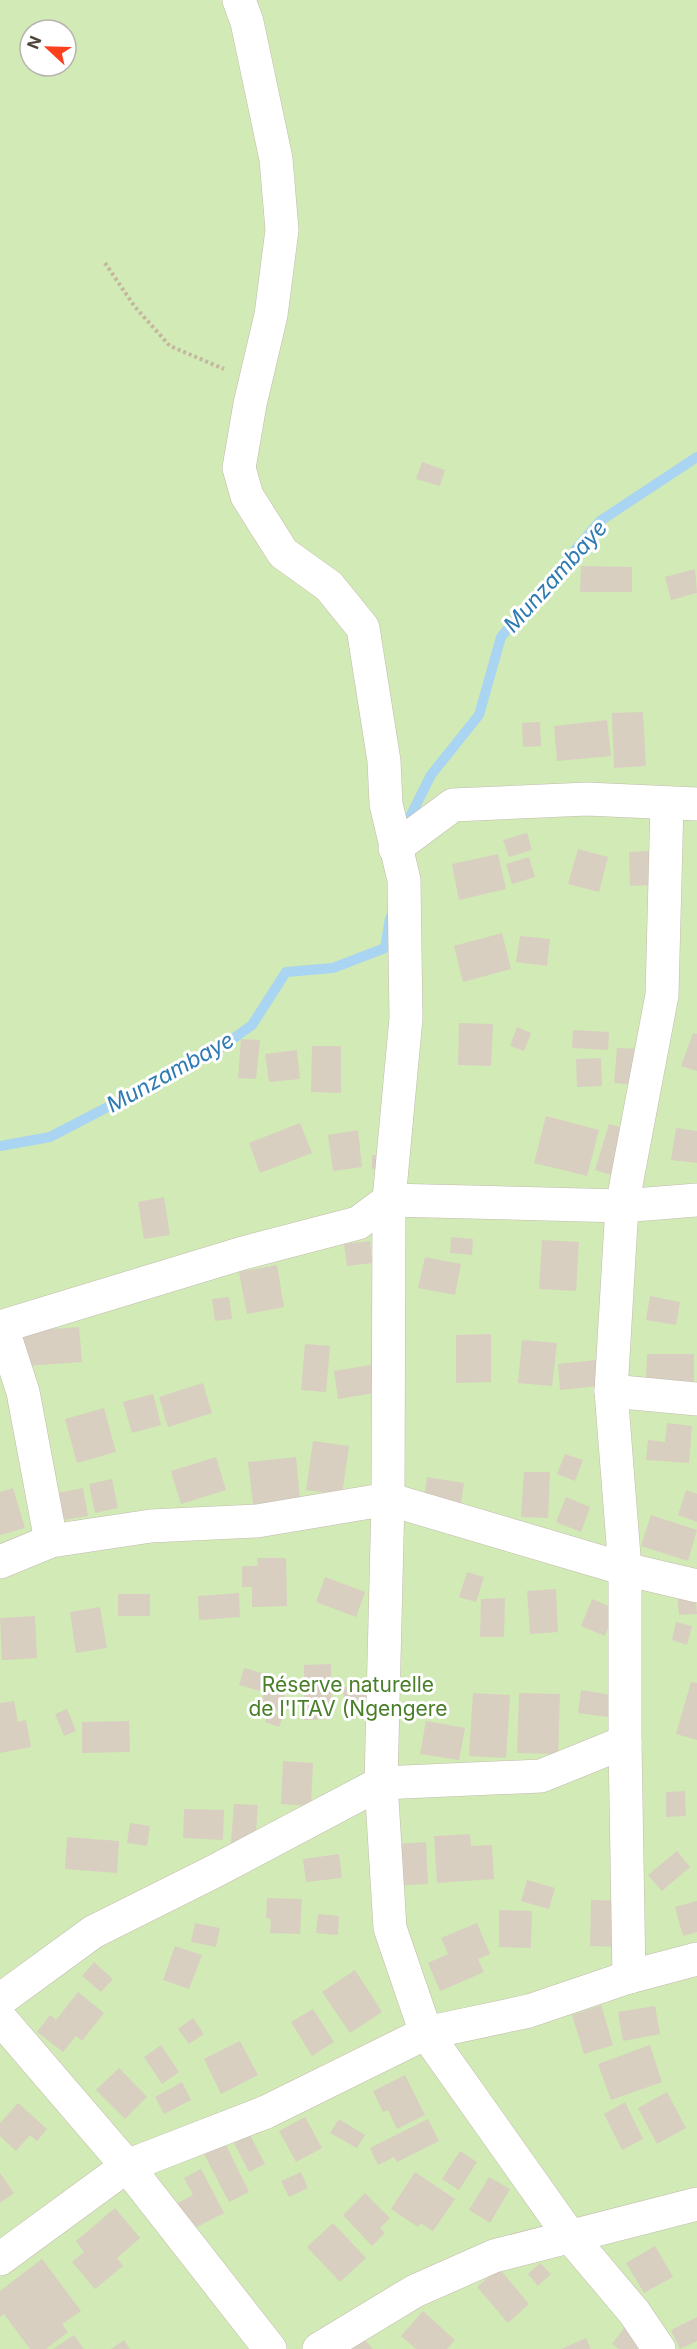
<svg xmlns="http://www.w3.org/2000/svg" width="697" height="2349" font-family="Inter,sans-serif">
	<style>
		.green { fill: #d2eab5; fill-rule: evenodd }
		.lines { fill: none; stroke-linecap: round; stroke-linejoin: round }
		.stream { stroke: #a9d4f2; stroke-width: 10 }
		.building { fill: #d8cfc1 }
		.street-casing { stroke: #c2bbae; stroke-width: 34 }
		.path { stroke: #c4b79f; stroke-width: 4; stroke-dasharray: 3 3; stroke-linecap: butt }
		.street { stroke: #fff; stroke-width: 33 }
		.labels { text-anchor: middle; stroke-width: 6; stroke-linejoin: round; paint-order: stroke }
		.park-label { font-size: 21px; fill: #4a7f2a; stroke: #fff }
		.water-label { font-size: 22px; font-style: italic; fill: #2e7ab2; stroke: #fff }
	</style>
	<rect width="100%" height="100%" fill="#f6f3ec"/>
	<path class="green" d="M0,0H697V2349H0ZM30,30H66V66H30Z"/>
	<g class="lines">
		<g class="stream">
			<path d="M405,827L431,775L479,715L501,637L600,521L697,457"/>
			<path d="M0,1146L50,1137L219,1049L252,1025L286,972L333,968L385,948L390,918"/>
		</g>
	</g>
	<g class="building">
		<path d="M422,462L445,470L440,486L416,479Z"/>
		<path d="M581,566L632,567V592H580Z"/>
		<path d="M695,569L697,593L671,600L665,577Z"/>
		<path d="M643,712L646,766L614,768L612,713Z"/>
		<path d="M607,720L611,756L557,761L554,726Z"/>
		<path d="M540,722L541,746L523,747L522,723Z"/>
		<path d="M527,833L532,850L509,857L503,840Z"/>
		<path d="M578,849L608,857L599,892L568,884Z"/>
		<path d="M651,851L652,885L630,886L629,852Z"/>
		<path d="M498,854L506,889L459,900L452,864Z"/>
		<path d="M529,857L535,877L512,884L506,864Z"/>
		<path d="M502,933L511,969L463,982L454,946Z"/>
		<path d="M520,936L550,939L547,966L516,962Z"/>
		<path d="M459,1023L493,1024L491,1066L458,1065Z"/>
		<path d="M517,1027L531,1033L524,1051L510,1046Z"/>
		<path d="M573,1030L609,1032L608,1050L572,1048Z"/>
		<path d="M693,1033L697,1034V1071L681,1066Z"/>
		<path d="M241,1039L260,1040L256,1079L238,1078Z"/>
		<path d="M312,1046H341V1093L311,1092Z"/>
		<path d="M617,1048L640,1049L637,1085L614,1083Z"/>
		<path d="M297,1050L300,1079L269,1082L265,1054Z"/>
		<path d="M601,1058L602,1086L577,1087L576,1059Z"/>
		<path d="M546,1116L599,1130L587,1176L534,1163Z"/>
		<path d="M300,1123L312,1153L260,1173L249,1143Z"/>
		<path d="M609,1124L638,1132L624,1179L595,1170Z"/>
		<path d="M676,1128L697,1131V1163L671,1160Z"/>
		<path d="M358,1130L362,1167L333,1171L328,1135Z"/>
		<path d="M372,1155H399V1168L372,1169Z"/>
		<path d="M164,1197L170,1235L144,1239L138,1202Z"/>
		<path d="M451,1237L473,1239L472,1255L450,1253Z"/>
		<path d="M542,1240L579,1242L576,1291L539,1289Z"/>
		<path d="M370,1241L372,1263L347,1266L344,1244Z"/>
		<path d="M425,1257L461,1264L455,1295L418,1288Z"/>
		<path d="M277,1265L284,1307L247,1314L239,1272Z"/>
		<path d="M650,1296L680,1302L676,1325L646,1320Z"/>
		<path d="M229,1297L232,1319L215,1321L212,1299Z"/>
		<path d="M79,1327L82,1362L25,1366L23,1331Z"/>
		<path d="M491,1334V1382L456,1383V1335Z"/>
		<path d="M522,1340L557,1343L552,1386L518,1383Z"/>
		<path d="M305,1344L330,1346L326,1392L301,1390Z"/>
		<path d="M647,1354H694V1385L646,1384Z"/>
		<path d="M596,1360L599,1386L560,1390L558,1364Z"/>
		<path d="M376,1364L381,1392L338,1399L334,1371Z"/>
		<path d="M203,1383L212,1413L168,1427L159,1397Z"/>
		<path d="M153,1394L161,1425L132,1433L123,1402Z"/>
		<path d="M104,1408L116,1452L77,1463L65,1419Z"/>
		<path d="M667,1423L692,1426L689,1463L646,1460L648,1440L665,1442Z"/>
		<path d="M313,1441L349,1446L342,1495L306,1490Z"/>
		<path d="M565,1454L583,1460L575,1481L557,1474Z"/>
		<path d="M216,1457L226,1490L181,1504L171,1471Z"/>
		<path d="M296,1457L300,1499L253,1504L248,1462Z"/>
		<path d="M524,1472H550L548,1518L521,1517Z"/>
		<path d="M427,1477L464,1483L460,1510L423,1505Z"/>
		<path d="M112,1479L118,1508L95,1513L89,1484Z"/>
		<path d="M13,1488L25,1528L0,1535V1492Z"/>
		<path d="M83,1488L88,1516L57,1521L52,1494Z"/>
		<path d="M686,1490L697,1494V1522L678,1515Z"/>
		<path d="M566,1497L590,1507L581,1532L556,1522Z"/>
		<path d="M651,1515L697,1530L688,1561L641,1546Z"/>
		<path d="M257,1558H286L287,1606L252,1607V1587H242V1566H258Z"/>
		<path d="M467,1572L484,1577L476,1602L459,1597Z"/>
		<path d="M325,1577L365,1592L356,1617L316,1602Z"/>
		<path d="M556,1589L558,1632L530,1634L527,1591Z"/>
		<path d="M695,1592L697,1614L679,1615L677,1594Z"/>
		<path d="M239,1593L240,1617L199,1620L198,1596Z"/>
		<rect x="118" y="1594" width="32" height="22"/>
		<path d="M505,1598L504,1637H480L481,1599Z"/>
		<path d="M592,1599L615,1609L605,1636L581,1626Z"/>
		<path d="M100,1607L107,1648L76,1653L70,1612Z"/>
		<path d="M35,1616L37,1658L2,1660L0,1618Z"/>
		<path d="M676,1622L692,1626L687,1645L672,1640Z"/>
		<path d="M331,1664L332,1719L304,1720V1665Z"/>
		<path d="M244,1668L265,1674L260,1691L239,1685Z"/>
		<path d="M269,1679L288,1686L279,1712L260,1705Z"/>
		<path d="M691,1682L697,1683V1740L676,1734Z"/>
		<path d="M375,1684L377,1706L345,1709L343,1687Z"/>
		<path d="M581,1690L618,1696L615,1718L578,1713Z"/>
		<path d="M473,1693L510,1695L506,1758L469,1756Z"/>
		<path d="M519,1693L560,1694L558,1754L517,1753Z"/>
		<path d="M14,1701L18,1722L26,1720L31,1747L0,1753V1703Z"/>
		<path d="M67,1709L76,1731L64,1736L55,1714Z"/>
		<path d="M269,1711L283,1716L279,1727L265,1722Z"/>
		<path d="M129,1721L130,1752L82,1753V1722Z"/>
		<path d="M426,1721L465,1728L459,1760L420,1754Z"/>
		<path d="M283,1761L313,1763L311,1806L281,1804Z"/>
		<path d="M685,1791L686,1816L666,1817V1792Z"/>
		<path d="M234,1804L258,1805L255,1844L231,1843Z"/>
		<path d="M184,1809L224,1810L223,1840L183,1838Z"/>
		<path d="M130,1823L150,1826L147,1846L127,1843Z"/>
		<path d="M470,1834L471,1846L492,1845L494,1879L437,1883L434,1836Z"/>
		<path d="M67,1837L119,1841L117,1873L65,1869Z"/>
		<path d="M426,1842L428,1884L390,1886L395,1844Z"/>
		<path d="M677,1851L690,1867L662,1891L648,1875Z"/>
		<path d="M339,1854L342,1878L306,1882L303,1859Z"/>
		<path d="M527,1880L555,1888L549,1909L521,1901Z"/>
		<path d="M267,1898L302,1899L300,1934L270,1933L271,1919L266,1918Z"/>
		<path d="M591,1900L624,1901L622,1947L590,1946Z"/>
		<path d="M697,1901V1932L683,1936L675,1907Z"/>
		<path d="M499,1910L532,1911L531,1948L499,1947Z"/>
		<path d="M318,1914L339,1916L338,1935L316,1933Z"/>
		<path d="M195,1923L220,1928L216,1947L191,1942Z"/>
		<path d="M477,1923L490,1954L478,1959L484,1972L440,1991L428,1963L448,1954L441,1938Z"/>
		<path d="M175,1946L202,1955L189,1989L163,1980Z"/>
		<path d="M94,1962L113,1979L101,1992L82,1976Z"/>
		<path d="M355,1970L382,2012L350,2033L322,1992Z"/>
		<path d="M78,1992L104,2013L82,2041L76,2036L63,2052L37,2032L50,2015L56,2020Z"/>
		<path d="M601,2005L613,2045L584,2054L572,2015Z"/>
		<path d="M655,2006L660,2034L623,2041L618,2012Z"/>
		<path d="M313,2009L334,2042L312,2056L291,2022Z"/>
		<path d="M193,2018L204,2034L189,2044L178,2029Z"/>
		<path d="M240,2041L258,2075L221,2094L204,2059Z"/>
		<path d="M161,2045L179,2072L162,2084L144,2057Z"/>
		<path d="M650,2045L662,2082L611,2100L598,2064Z"/>
		<path d="M119,2068L147,2097L125,2119L96,2090Z"/>
		<path d="M405,2075L425,2115L397,2129L388,2110L383,2112L373,2091Z"/>
		<path d="M182,2082L191,2100L164,2114L155,2097Z"/>
		<path d="M667,2092L686,2128L657,2144L638,2108Z"/>
		<path d="M625,2102L643,2139L622,2150L604,2114Z"/>
		<path d="M18,2103L47,2129L37,2141L30,2135L16,2151L0,2136V2123Z"/>
		<path d="M305,2117L322,2148L296,2162L279,2131Z"/>
		<path d="M339,2119L365,2135L357,2148L330,2133Z"/>
		<path d="M428,2119L439,2141L397,2162L394,2157L378,2165L370,2148Z"/>
		<path d="M250,2135L265,2164L249,2172L234,2143Z"/>
		<path d="M225,2143L249,2192L229,2202L204,2154Z"/>
		<path d="M460,2151L477,2162L459,2190L442,2179Z"/>
		<path d="M201,2169L224,2213L189,2231L176,2204L193,2195L184,2178Z"/>
		<path d="M301,2172L308,2188L289,2197L281,2181Z"/>
		<path d="M415,2172L455,2199L433,2231L421,2223L418,2227L391,2209Z"/>
		<path d="M0,2173L14,2193L0,2203Z"/>
		<path d="M489,2177L510,2189L490,2223L469,2210Z"/>
		<path d="M365,2193L390,2218L380,2228L385,2233L372,2246L343,2215Z"/>
		<path d="M115,2208L140,2238L117,2258L123,2266L95,2289L72,2262L84,2252L76,2241Z"/>
		<path d="M333,2223L366,2258L340,2282L307,2247Z"/>
		<path d="M655,2246L673,2277L644,2293L626,2263Z"/>
		<path d="M42,2259L81,2311L62,2324L68,2332L46,2349H30L4,2314L0,2317V2291Z"/>
		<path d="M540,2263L551,2274L538,2286L528,2274Z"/>
		<path d="M499,2268L529,2304L508,2323L477,2287Z"/>
		<path d="M423,2311L455,2340L447,2349H416L401,2336Z"/>
		<path d="M697,2317V2341L680,2349L671,2330Z"/>
		<path d="M625,2327L644,2349H619L612,2344Z"/>
		<path d="M74,2335L84,2349H53Z"/>
		<path d="M362,2337L373,2349H349Z"/>
		<path d="M586,2338L591,2349H561Z"/>
		<path d="M124,2340L130,2349H111Z"/>
	</g>
	<g class="lines">
		<g class="street-casing">
			<g id="street">
				<path d="M239,0L247,22L276,159L282,230L271,315L250,404L239,468L247,496L283,553L329,586L363,628L384,761L386,804L404,880L406,1018L389,1200L388,1499L381,1783L390,1928L426,2033L569,2235L634,2312L659,2349"/>
				<path d="M395,848L453,805L587,799L697,804"/>
				<path d="M0,1327L243,1253L358,1223L389,1200L622,1206L697,1200"/>
				<path d="M2,1327L23,1392L51,1541"/>
				<path d="M611,1391L697,1399"/>
				<path d="M0,1562L51,1541L151,1526L257,1521L388,1499L625,1569L697,1586"/>
				<path d="M629,1977L625,1742V1569L611,1391L622,1206L662,995L667,803"/>
				<path d="M0,2000L93,1932L213,1872L381,1783L541,1776L625,1742"/>
				<path d="M0,2018L127,2166L270,2349"/>
				<path d="M0,2259L127,2166L266,2112L426,2033L529,2011L629,1977L697,1959"/>
				<path d="M319,2349L415,2291L494,2256L697,2204"/>
			</g>
		</g>
		<path class="path" d="M105,263L135,307L170,346L224,369"/>
		<use href="#street" class="street"/>
	</g>
	<g class="labels">
		<g class="park-label">
			<text x="348" y="1692">Réserve naturelle<tspan x="348" dy="24">de l'ITAV (Ngengere</tspan></text>
		</g>
		<g class="water-label">
			<text transform="translate(555 576) rotate(-48)" y="8">Munzambaye</text>
			<text transform="translate(170 1072) rotate(-29)" y="8">Munzambaye</text>
		</g>
	</g>
	<g transform="translate(48 48) rotate(292)"><circle r="28" fill="#ffffff" stroke="#b7b4b0" stroke-width="1.5"/>
	<path d="M0-4.5L10 22L0 15L-10 22Z" fill="#fc3f1d"/>
	<text y="-9" font-size="16" font-weight="bold" text-anchor="middle" fill="#4b4439">N</text>
	</g>
</svg>
